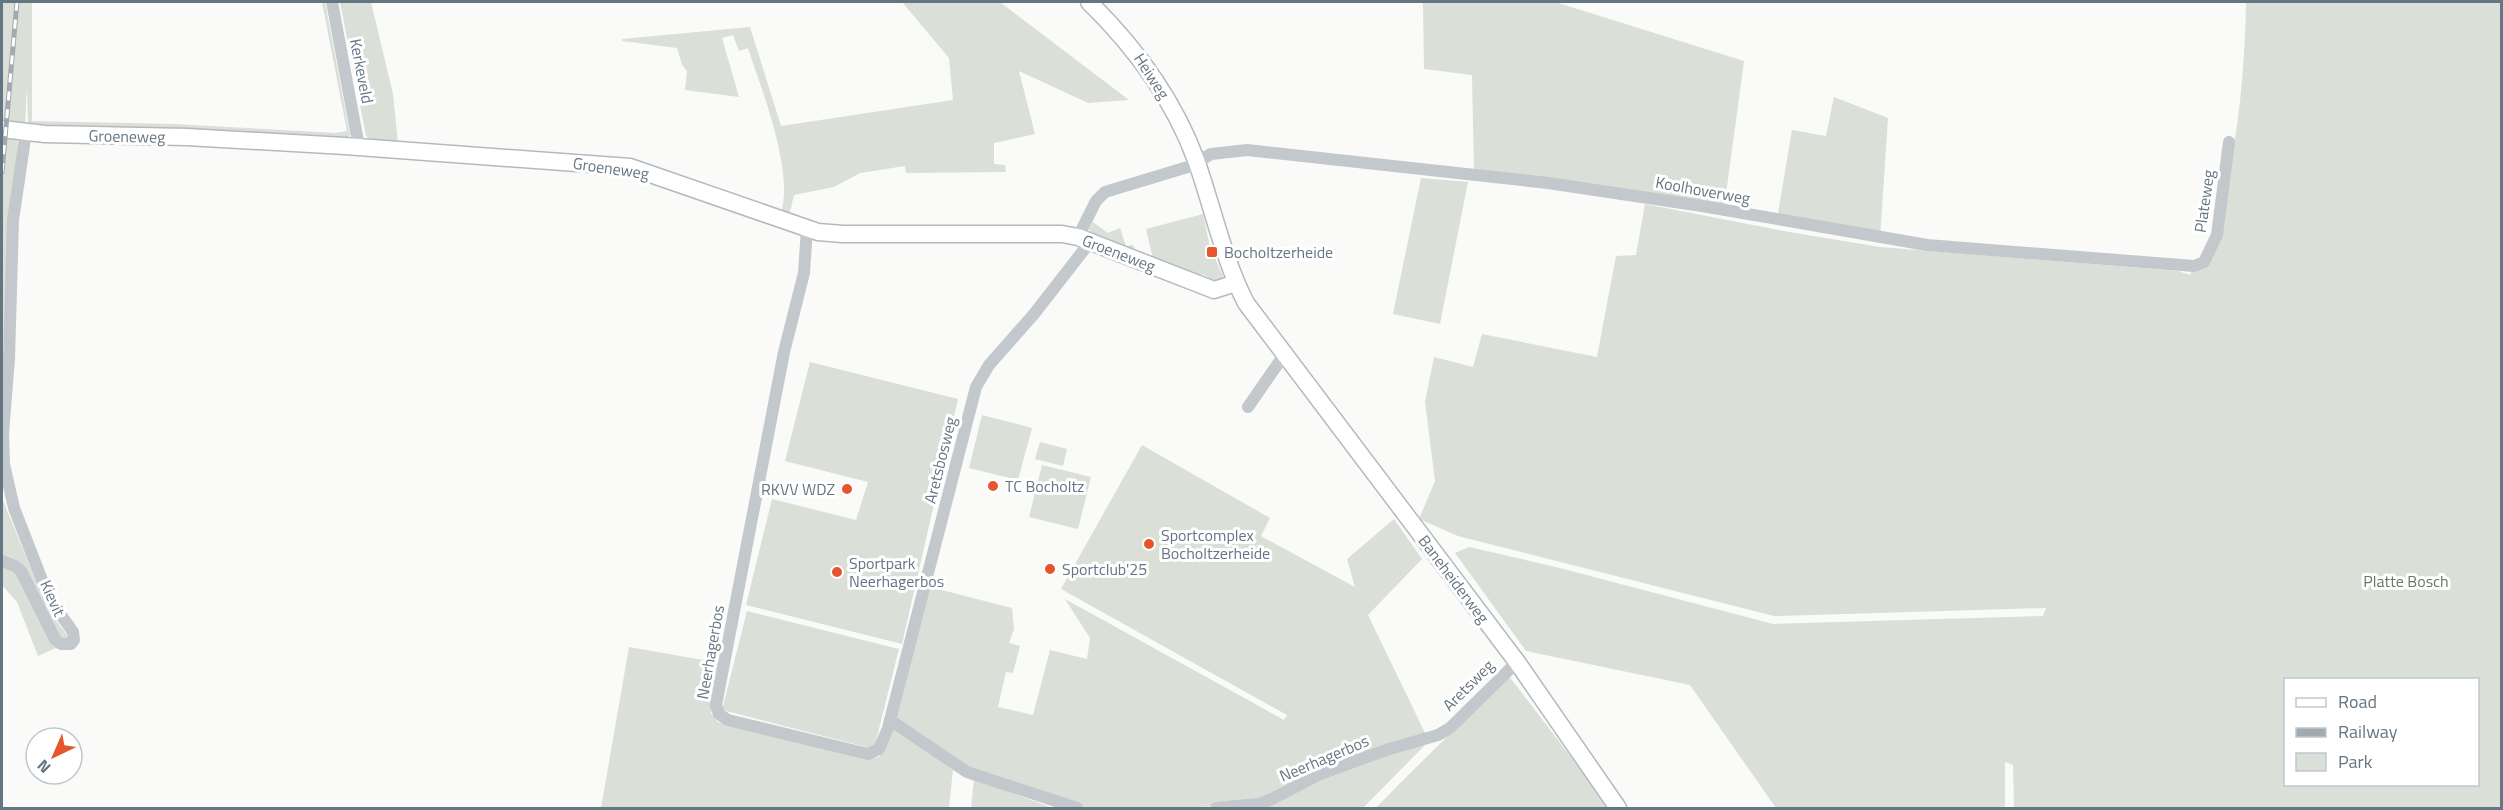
<svg xmlns="http://www.w3.org/2000/svg" width="2503" height="810" font-family="'Titillium Web',sans-serif">
	<style>
		.green { fill: #dadfd7; fill-rule: evenodd }
		.lines { fill: none; stroke-linecap: round; stroke-linejoin: round }
		.secondary-casing { stroke: #b3babf; stroke-width: 19 }
		.street { stroke: #c3c8cc; stroke-width: 12 }
		.secondary { stroke: #fff; stroke-width: 16 }
		.rail-casing { stroke: #a2aab0; stroke-width: 5 }
		.rail { stroke: #fff; stroke-width: 3; stroke-dasharray: 9; stroke-linecap: butt }
		.poi-dot { fill: #e4572e; stroke: #fff; stroke-width: 2 }
		.labels { text-anchor: middle; stroke-width: 6; stroke-linejoin: round; paint-order: stroke }
		.street-label { font-size: 16px; fill: #657683; stroke: #fff }
		.poi-label { font-size: 16px; fill: #657683; stroke: #fff; text-anchor: start }
		.park-label { font-size: 16px; fill: #687a64; stroke: #fff }
	</style>
	<rect width="100%" height="100%" fill="#fafaf8"/>
	<g class="green">
		<path d="M2,2H32V121L174,124L336,133L347,131L322,2H325L350,135L345,139L36,127L28,125L27,85L25,126L2,124Z"/>
		<path d="M340,2H371L393,94L398,143L372,141L366,136Z"/>
		<path d="M902,2H1000L1129,100L1088,103L1019,71L1035,134L994,143V164L1005,165L1006,172L906,173L905,166L860,173L834,187L794,195L789,216L781,213C794,171 762,91 748,48L739,51L733,35L722,38L739,97L685,90L687,71L682,65L677,48L622,41V39L750,27L781,126L953,100L949,58Z"/>
		<path d="M1423,2H1555L1744,61L1724,209L1474,172L1472,75L1424,69Z"/>
		<path d="M2246,2H2501V808H2014L2013,765L2005,762V808H1776L1690,685L1526,651L1455,553L1469,547L1556,567L1773,624L2043,616L2046,608L1774,616L1458,536L1419,519L1435,481L1425,402L1434,357L1473,367L1482,334L1597,357L1616,256L1636,255L1645,204L1789,232L1880,247L2178,271L2190,275C2195,264 2204,255 2208,243C2236,174 2245,76 2246,2ZM2286,680H2478V784H2286Z"/>
		<path d="M1834,97L1888,118L1880,237L1777,220L1792,130L1826,136Z"/>
		<path d="M2,135L17,137L18,146L8,225L2,388Z"/>
		<path d="M1421,178L1468,182L1440,324L1393,314Z"/>
		<path d="M1203,214L1210,247L1223,276L1221,281L1207,282L1208,277L1202,274L1200,277L1153,259L1146,229Z"/>
		<path d="M1093,222L1108,233L1120,228L1126,246L1133,245L1137,254L1091,235L1089,229Z"/>
		<path d="M810,362L958,399L902,644L746,605L772,499L856,520L868,482L785,461Z"/>
		<path d="M982,415L1032,428L1018,480L969,468Z"/>
		<path d="M1040,442L1067,449L1063,466L1035,459Z"/>
		<path d="M1142,445L1270,518L1261,536L1355,587L1347,559L1394,519L1422,559L1368,615L1426,735L1340,760L1272,797L1240,804L1191,808H1083L977,773L898,720L896,712L930,587L1012,608L1014,629L1009,643L1020,646L1013,673L1006,672L998,707L1033,715L1050,650L1087,659L1090,638L1065,599L1284,720L1287,715L1061,589Z"/>
		<path d="M1042,465L1091,477L1078,529L1029,517Z"/>
		<path d="M2,498L47,608L69,638L67,643L38,656L17,602L2,585Z"/>
		<path d="M747,611L899,649L874,749L722,710Z"/>
		<path d="M629,647L720,663L711,713L718,722L870,758L879,757L893,728L953,769L949,808H601Z"/>
		<path d="M1508,675L1610,808H1376C1419,763 1465,721 1508,675Z"/>
		<path d="M1428,742L1363,808H1259L1339,768Z"/>
		<path d="M974,779L1053,808H971Z"/>
	</g>
	<g class="lines">
		<g class="secondary-casing">
			<g id="secondary">
				<path d="M1089,2C1136,48 1173,98 1196,160C1213,208 1223,258 1246,303L1517,662L1618,808"/>
				<path d="M2,129L45,134L187,137L345,146L630,167L818,232L843,234H1062L1078,237L1214,290L1236,283"/>
			</g>
		</g>
		<g class="street">
			<path d="M332,2L359,147"/>
			<path d="M807,229L804,273L784,352L716,705L719,714L728,720L868,754L879,749L888,728L976,387L989,365L1034,314L1090,242"/>
			<path d="M1078,237L1096,201L1105,192L1191,166L1211,154L1247,150L1548,183L1702,206L1927,245L2194,266L2204,262L2217,235L2229,142"/>
			<path d="M1248,407L1284,355"/>
			<path d="M2,561L15,566L21,571L55,639L61,644H71L74,640L73,632L49,598L14,508L4,464L3,433L9,359L13,220L26,132"/>
			<path d="M890,720L967,772L1077,808"/>
			<path d="M1216,808L1259,804L1272,799L1320,774L1389,749L1438,735L1450,728L1517,662"/>
		</g>
		<use href="#secondary" class="secondary"/>
		<g class="rail-casing">
			<path id="rail" d="M2,172L17,2"/>
		</g>
		<use href="#rail" class="rail"/>
	</g>
	<g class="poi-dot">
		<rect x="1206" y="246" width="12" height="12" rx="3"/>
		<circle cx="993" cy="486" r="6"/>
		<circle cx="847" cy="489" r="6"/>
		<circle cx="1149" cy="544" r="6"/>
		<circle cx="1050" cy="569" r="6"/>
		<circle cx="837" cy="572" r="6"/>
	</g>
	<g class="labels">
		<g class="street-label">
			<text transform="translate(362 71) rotate(79)" y="6">Kerkeveld</text>
			<text transform="translate(1152 76) rotate(57)" y="6">Heiweg</text>
			<text transform="translate(127 136) rotate(1)" y="6">Groeneweg</text>
			<text transform="translate(611 168) rotate(8)" y="6">Groeneweg</text>
			<text transform="translate(1703 190) rotate(10)" y="6">Koolhoverweg</text>
			<text transform="translate(2204 201) rotate(-82)" y="6">Plateweg</text>
			<text transform="translate(1119 253) rotate(21)" y="6">Groeneweg</text>
			<text transform="translate(940 460) rotate(-76)" y="6">Aretsbosweg</text>
			<text transform="translate(1454 579) rotate(53)" y="6">Baneheiderweg</text>
			<text transform="translate(53 598) rotate(65)" y="6">Kievit</text>
			<text transform="translate(710 652) rotate(-80)" y="6">Neerhagerbos</text>
			<text transform="translate(1468 685) rotate(-45)" y="6">Aretsweg</text>
			<text transform="translate(1324 758) rotate(-23)" y="6">Neerhagerbos</text>
		</g>
		<g class="poi-label">
			<text x="1224" y="258">Bocholtzerheide</text>
			<text x="1005" y="492">TC Bocholtz</text>
			<text x="835" y="495" text-anchor="end">RKVV WDZ</text>
			<text x="1161" y="541">Sportcomplex<tspan x="1161" dy="18">Bocholtzerheide</tspan></text>
			<text x="849" y="569">Sportpark<tspan x="849" dy="18">Neerhagerbos</tspan></text>
			<text x="1062" y="575">Sportclub'25</text>
		</g>
		<g class="park-label">
			<text x="2406" y="587">Platte Bosch</text>
		</g>
	</g>
	<rect width="2503" height="810" fill="none" stroke="#657683" stroke-width="6"/>
	<rect x="2284" y="678" width="195" height="108" fill="#ffffff" stroke="#c1c8cd" stroke-width="1.5"/>
	<rect x="2296" y="698" width="30" height="9" fill="#ffffff" stroke="#c1c8cd" stroke-width="1.5"/>
	<text x="2338" y="708" font-size="18" fill="#657683">Road</text>
	<rect x="2296" y="728" width="30" height="9" fill="#a2aab0" stroke="#c1c8cd" stroke-width="1.5"/>
	<text x="2338" y="738" font-size="18" fill="#657683">Railway</text>
	<rect x="2296" y="753" width="30" height="18" fill="#dadfd7" stroke="#c1c8cd" stroke-width="1.5"/>
	<text x="2338" y="768" font-size="18" fill="#657683">Park</text>
	<g transform="translate(54 756) rotate(224)"><circle r="28" fill="#ffffff" stroke="#c1c8cd" stroke-width="1.5"/>
	<path d="M0-4.5L10 22L0 15L-10 22Z" fill="#e4572e"/>
	<text y="-9" font-size="16" font-weight="bold" text-anchor="middle" fill="#657683">N</text>
	</g>
</svg>
